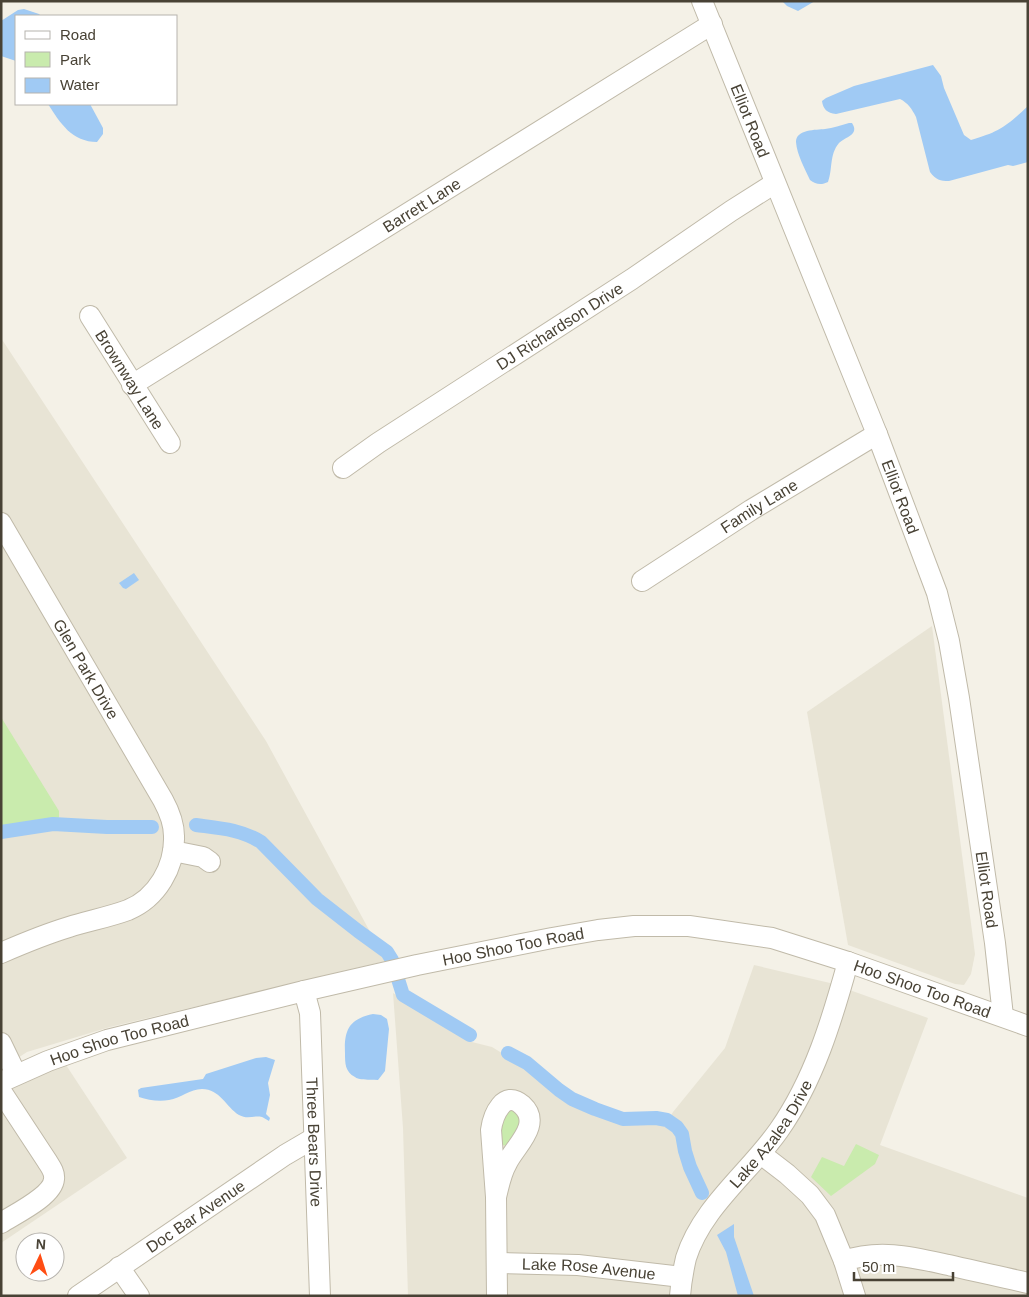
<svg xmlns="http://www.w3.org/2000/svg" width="1029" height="1297" font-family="Helvetica,sans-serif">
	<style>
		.residential { fill: #e8e4d5 }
		.green { fill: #c9ebad }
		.water { fill: #a0caf4 }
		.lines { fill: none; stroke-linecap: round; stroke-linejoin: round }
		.canal { stroke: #a0caf4; stroke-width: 14 }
		.minor-casing { stroke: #c0baa9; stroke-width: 22 }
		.minor { stroke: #fff; stroke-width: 20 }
		.labels { text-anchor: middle; stroke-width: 4.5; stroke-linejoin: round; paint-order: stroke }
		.street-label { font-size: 16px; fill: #484235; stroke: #fff }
	</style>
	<rect width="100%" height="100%" fill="#f4f1e7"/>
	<g class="residential">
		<path d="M1,338L266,741L386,961L110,1027L27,1052L1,1069Z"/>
		<path d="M932,626L975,954L971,974L964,985L955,984L848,945L807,712Z"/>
		<path d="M754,965L830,983L928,1018L880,1145L1028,1198V1296H408L403,1128L393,993L472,1042L492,1047L525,1067L557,1095L570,1103L623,1123H658L666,1125L673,1112L725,1048Z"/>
		<path d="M64,1062L127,1158L1,1243V1091Z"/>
	</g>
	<g class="green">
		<path d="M1,717L59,811V819L1,826Z"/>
		<path d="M514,1109L522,1120L508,1146L502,1145L500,1138L503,1113Z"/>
		<path d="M856,1144L879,1155L875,1164L831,1196L811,1177L822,1157L844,1166Z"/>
	</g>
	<g class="water">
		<path d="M782,1H815L798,11L787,6Z"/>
		<path d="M24,9L39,14L41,16H16V61L1,56V21L18,10Z"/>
		<path d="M933,65L941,76L944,88L964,135L971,140C999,132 1007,126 1028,106V162L1013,166L1008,165L949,181C940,181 936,180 930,172L916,117C912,109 908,103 900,99L836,114C827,113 823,109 822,101L826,98L854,86Z"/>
		<path d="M48,104H90L103,128V134L97,142C72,142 60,123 48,104Z"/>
		<path d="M849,123H852C860,135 845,137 839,143C829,155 833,169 828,182C822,185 816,185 810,180C805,169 797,155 796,142C796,129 816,130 825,129C833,128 841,125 849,123Z"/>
		<path d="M134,573L139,580L126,589L123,588L119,583Z"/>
		<path d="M373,1014L381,1015L387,1019L389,1029L385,1071L378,1080C371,1079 360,1081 355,1077C345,1072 345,1063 345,1053C344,1030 349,1019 373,1014Z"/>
		<path d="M266,1057L275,1060L268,1083L270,1095L266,1114L270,1118L269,1121C266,1119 264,1118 262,1117C254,1115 248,1120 239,1115C226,1107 220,1089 202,1089C190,1089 181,1098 169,1100C159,1102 148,1100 139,1097L138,1090L141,1088L203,1079L206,1074L256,1058Z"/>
		<path d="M734,1224V1237L754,1296H738L726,1252L717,1235Z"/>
	</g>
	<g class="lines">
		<g class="canal">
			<path d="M196,825C219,828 240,829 261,842L317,899L358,931L387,952L392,960L403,995L470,1035"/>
			<path d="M1,832L53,824L107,827H152"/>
			<path d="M508,1053L527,1063L559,1090L572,1099L595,1109L623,1119L656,1118L667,1120L677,1127L682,1134L685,1151L690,1167L702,1193"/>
		</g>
		<g class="minor-casing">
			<g id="minor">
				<path id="s1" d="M702,1L877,434L937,593L949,641L959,698L995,943L1003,1016"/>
				<path id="s2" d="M90,316L170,443"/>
				<path id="s3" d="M132,385L712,24"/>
				<path id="s4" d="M343,468L378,443L632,279L731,211L775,183"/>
				<path id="s5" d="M1,523L163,800C169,811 174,823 174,836C175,867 157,898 128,910C109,917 88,921 69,927C46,934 24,943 1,953"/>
				<path id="s6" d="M642,581L751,510L877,434"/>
				<path d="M173,851L203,857L210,862"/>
				<path id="s7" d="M304,991L310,1013L320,1296"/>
				<path d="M1,1043L16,1074"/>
				<path id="s8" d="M1,1082L48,1061L107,1040L304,991L417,965L552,938L598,930L634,926H689L772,938L848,962L1028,1026"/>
				<path d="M1,1091L47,1161C50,1166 55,1172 54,1179C53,1196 15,1214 1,1223"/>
				<path d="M761,1154L787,1174L810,1195L825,1215L844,1261L855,1296"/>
				<path d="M496,1197C499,1185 501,1173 507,1163C515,1146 543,1124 522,1105C504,1089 493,1115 491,1130L496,1197L497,1296"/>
				<path d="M844,1261C881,1248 916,1258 953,1266C978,1272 1003,1277 1028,1283"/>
				<path id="s9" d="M497,1263L578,1265L682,1277"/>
				<path d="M119,1267L139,1296"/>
				<path id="s10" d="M78,1296L285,1155L314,1138"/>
				<path id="s11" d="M680,1296C681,1283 683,1271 686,1258C702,1207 749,1173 779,1130C814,1080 832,1020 848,962"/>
			</g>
		</g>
		<use href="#minor" class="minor"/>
	</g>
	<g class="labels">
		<g class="street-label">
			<text dy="6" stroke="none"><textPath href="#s1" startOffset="129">Elliot Road</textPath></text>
			<text dy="6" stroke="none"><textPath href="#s3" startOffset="341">Barrett Lane</textPath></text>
			<text dy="6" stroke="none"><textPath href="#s4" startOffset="259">DJ Richardson Drive</textPath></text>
			<text dy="6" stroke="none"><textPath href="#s2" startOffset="75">Brownway Lane</textPath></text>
			<text dy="6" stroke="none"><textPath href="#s1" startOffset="534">Elliot Road</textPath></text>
			<text dy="6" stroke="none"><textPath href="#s6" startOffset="139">Family Lane</textPath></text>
			<text dy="6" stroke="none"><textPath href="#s5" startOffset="169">Glen Park Drive</textPath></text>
			<text dy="6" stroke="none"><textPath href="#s1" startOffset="938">Elliot Road</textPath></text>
			<text dy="6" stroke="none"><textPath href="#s8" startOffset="531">Hoo Shoo Too Road</textPath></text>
			<text dy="6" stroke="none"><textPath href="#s8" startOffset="951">Hoo Shoo Too Road</textPath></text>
			<text dy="6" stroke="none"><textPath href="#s8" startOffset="126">Hoo Shoo Too Road</textPath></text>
			<text dy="6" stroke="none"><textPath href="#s11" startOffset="190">Lake Azalea Drive</textPath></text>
			<text dy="6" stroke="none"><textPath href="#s7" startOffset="152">Three Bears Drive</textPath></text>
			<text dy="6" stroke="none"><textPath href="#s10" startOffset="142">Doc Bar Avenue</textPath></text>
			<text dy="6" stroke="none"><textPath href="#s9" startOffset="92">Lake Rose Avenue</textPath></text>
		</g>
	</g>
	<rect width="1029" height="1297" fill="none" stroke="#484235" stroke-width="5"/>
	<rect x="15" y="15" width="162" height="90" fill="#ffffff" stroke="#b6b3ae"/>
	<rect x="25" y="31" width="25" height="8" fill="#ffffff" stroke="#b6b3ae"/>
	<text x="60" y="40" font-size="15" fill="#484235">Road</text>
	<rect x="25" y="52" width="25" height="15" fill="#c9ebad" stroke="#b6b3ae"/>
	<text x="60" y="65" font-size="15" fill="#484235">Park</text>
	<rect x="25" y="78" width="25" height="15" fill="#a0caf4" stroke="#b6b3ae"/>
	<text x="60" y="90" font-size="15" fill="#484235">Water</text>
	<g transform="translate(40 1257) rotate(4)"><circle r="24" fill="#ffffff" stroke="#b6b3ae"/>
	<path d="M0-4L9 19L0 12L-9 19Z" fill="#ff4d13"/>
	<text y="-8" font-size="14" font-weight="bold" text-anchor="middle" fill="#484235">N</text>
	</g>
	<path d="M854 1272v8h99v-8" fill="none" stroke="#484235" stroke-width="2.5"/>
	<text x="862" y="1272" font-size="15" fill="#484235" stroke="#ffffff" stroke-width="4" paint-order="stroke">50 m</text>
</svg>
